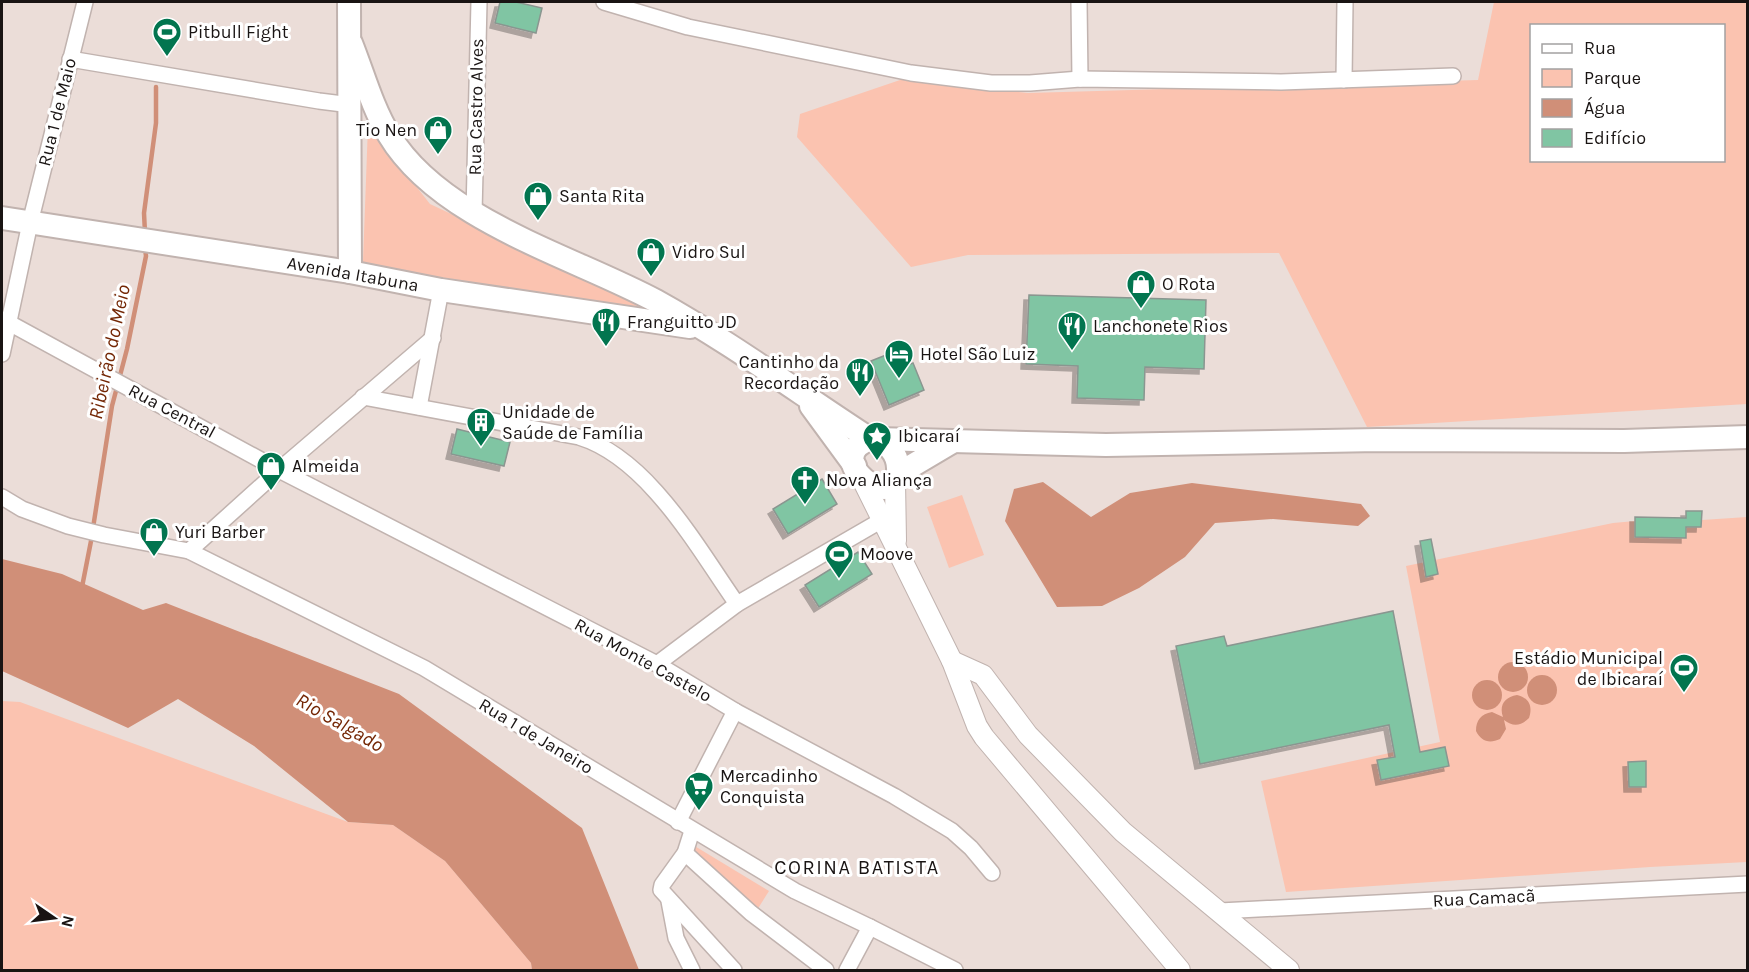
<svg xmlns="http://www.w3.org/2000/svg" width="1749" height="972" font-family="Karla,sans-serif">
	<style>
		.green { fill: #fbc3b0; fill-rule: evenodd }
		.water { fill: #d08f78 }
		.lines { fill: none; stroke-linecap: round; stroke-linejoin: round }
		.stream { stroke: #d08f78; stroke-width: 4.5 }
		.building { fill: #80c5a3; stroke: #8a9690; stroke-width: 1.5; filter: url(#shadow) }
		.minor-casing { stroke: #c1b3af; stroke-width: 18 }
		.tertiary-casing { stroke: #c1b3af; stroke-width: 22 }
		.secondary-casing { stroke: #c1b3af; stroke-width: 26 }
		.minor { stroke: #fff; stroke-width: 15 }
		.tertiary { stroke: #fff; stroke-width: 20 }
		.secondary { stroke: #fff; stroke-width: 22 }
		.labels { text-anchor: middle; stroke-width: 6; stroke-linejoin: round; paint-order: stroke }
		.poi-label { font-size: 18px; fill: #191413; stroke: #fff; text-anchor: start }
		.street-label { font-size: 18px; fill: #191413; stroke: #fff }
		.water-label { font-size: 20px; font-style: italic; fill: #742705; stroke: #fff }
		.neighbourhood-label { font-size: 20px; letter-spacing: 1.5px; fill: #191413; stroke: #fff }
	</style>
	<defs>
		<filter id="shadow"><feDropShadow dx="-5" dy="5" stdDeviation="0" flood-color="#0004"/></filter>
	</defs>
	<rect width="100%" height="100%" fill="#ebddd8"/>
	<g class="green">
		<path d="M1494,2H1747V404L1367,427L1279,253L968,255L911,267L797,137L800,114L903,79L1028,93L1478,80ZM1532,26H1724V160H1532Z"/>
		<path d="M368,125L430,204L665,314L468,285L363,262Z"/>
		<path d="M962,495L984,555L949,568L927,507Z"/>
		<path d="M1687,511H1702V520L1747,517V862L1650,867L1286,892L1261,781L1440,742L1406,566L1613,523L1635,521V517L1686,518Z"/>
		<path d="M2,701L20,702L348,822L393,825L445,861L531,963L532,970H2Z"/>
		<path d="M693,845L769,891L757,910L688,853Z"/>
	</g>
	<g class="water">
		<path d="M1043,482L1091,517L1130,493L1192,483L1361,504L1370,516L1358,526L1273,519L1215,523L1185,557L1139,588L1102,606L1057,607L1005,521L1014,489Z"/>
		<path d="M2,559L62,574L143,610L166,603L399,694L582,828L639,970H532L531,963L445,861L393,825L348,822L254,746L178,699L128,728L2,671Z"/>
		<circle cx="1513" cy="677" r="15"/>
		<circle cx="1542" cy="690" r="15"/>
		<circle cx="1487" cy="695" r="15"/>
		<path d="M1517,695C1529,698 1533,706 1529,718C1521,726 1513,727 1504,720L1506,729L1500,739C1489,744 1481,741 1476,731C1476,720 1481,714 1492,712L1503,717C1499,706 1504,697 1517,695Z"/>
	</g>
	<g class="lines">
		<g class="stream">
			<path d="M145,233L144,213L156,123V87"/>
			<path d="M93,528L112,406L127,349L146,256L145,248"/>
			<path d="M82,587L92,536"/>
		</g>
	</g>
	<g class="building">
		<path d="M500,2H516L542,8L536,33L495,23Z"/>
		<path d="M1029,295L1206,300L1204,369L1145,367L1144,400L1077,398L1078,366L1026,364Z"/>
		<path d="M891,353L897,369L913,363L924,390L889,405L871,361Z"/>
		<path d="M457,429L510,442L504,466L451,454Z"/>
		<path d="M822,479L837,504L788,534L773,509Z"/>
		<path d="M1686,511H1702L1701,527H1686V538L1635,537V517L1686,518Z"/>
		<path d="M1431,539L1438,574L1426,577L1420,541Z"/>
		<path d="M858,552L872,574L819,607L805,585Z"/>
		<path d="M1393,611L1420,752L1445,747L1449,766L1381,780L1377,760L1395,757L1389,725L1200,764L1176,646L1224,636L1227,646Z"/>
		<path d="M1646,761V787H1629L1628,762Z"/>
	</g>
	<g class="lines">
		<g class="minor-casing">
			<g id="minor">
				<path d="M604,2L688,27L911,73L991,83H1030L1080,79L1281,82L1453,76"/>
				<path d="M1079,2L1080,79"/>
				<path d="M70,59L319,101L351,105"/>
				<path d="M1344,80L1345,2"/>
				<path d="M474,213L479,2"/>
				<path d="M2,319L279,470L657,664L735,711L894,796L952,831L971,848L992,873"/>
				<path d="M2,354L30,223L85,2"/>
				<path d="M363,397L579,437C648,458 697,547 737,604"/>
				<path d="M419,407L441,290"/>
				<path d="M2,497L22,509L68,526L104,535L189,551L424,668L795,891L870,927L955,970"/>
				<path d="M189,551L279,470L433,338"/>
				<path d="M657,664L737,604L882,520L893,517"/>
				<path d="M678,822L735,711"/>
				<path d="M692,831L685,853L662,885L661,890L734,970"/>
				<path d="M685,853L751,913L826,970"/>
				<path d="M669,901L676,938L692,970"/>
				<path d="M1220,911L1748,884"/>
				<path d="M847,970L870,927"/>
			</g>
		</g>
		<g class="tertiary-casing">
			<g id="tertiary">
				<path d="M862,479L952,661L977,726L984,737L1180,970"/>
				<path d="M895,481L896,541"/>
				<path d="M952,661L983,675L1028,735L1123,832L1289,970"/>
			</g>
		</g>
		<g class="secondary-casing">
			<g id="secondary">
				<path d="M349,2L350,272"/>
				<path d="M351,43C363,73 372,107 389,135C440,220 572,256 656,301C730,342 799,393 870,439C886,439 899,454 898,471C897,516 818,459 870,439"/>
				<path d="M2,218L350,272L441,290L690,327"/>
				<path d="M811,406L855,466"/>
				<path d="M877,439L1106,445L1378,440L1624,441L1748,437"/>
				<path d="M898,474L952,442"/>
			</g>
		</g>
		<use href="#minor" class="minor"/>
		<use href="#tertiary" class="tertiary"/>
		<use href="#secondary" class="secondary"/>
	</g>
	<defs>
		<g id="stadium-pin" transform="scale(1.5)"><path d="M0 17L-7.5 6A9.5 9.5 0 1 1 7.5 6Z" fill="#02754f" stroke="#fff"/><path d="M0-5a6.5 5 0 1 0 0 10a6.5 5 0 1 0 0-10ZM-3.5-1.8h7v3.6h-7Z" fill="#fff"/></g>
		<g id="shop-pin" transform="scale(1.5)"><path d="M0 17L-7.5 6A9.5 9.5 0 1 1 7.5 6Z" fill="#02754f" stroke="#fff"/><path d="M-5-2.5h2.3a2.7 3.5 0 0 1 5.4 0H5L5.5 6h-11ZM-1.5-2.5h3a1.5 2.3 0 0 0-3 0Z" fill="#fff"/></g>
		<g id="restaurant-pin" transform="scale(1.5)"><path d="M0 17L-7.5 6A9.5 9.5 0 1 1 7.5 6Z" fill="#02754f" stroke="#fff"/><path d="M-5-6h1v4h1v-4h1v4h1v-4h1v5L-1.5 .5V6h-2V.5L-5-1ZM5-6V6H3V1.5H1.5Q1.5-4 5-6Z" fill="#fff"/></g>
		<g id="hotel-pin" transform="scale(1.5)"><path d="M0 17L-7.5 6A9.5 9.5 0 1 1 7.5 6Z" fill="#02754f" stroke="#fff"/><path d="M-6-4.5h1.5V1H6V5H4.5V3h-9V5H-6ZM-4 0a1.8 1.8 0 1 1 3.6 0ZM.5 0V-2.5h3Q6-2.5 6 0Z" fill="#fff"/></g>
		<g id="building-pin" transform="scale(1.5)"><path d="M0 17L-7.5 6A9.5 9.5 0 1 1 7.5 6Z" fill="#02754f" stroke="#fff"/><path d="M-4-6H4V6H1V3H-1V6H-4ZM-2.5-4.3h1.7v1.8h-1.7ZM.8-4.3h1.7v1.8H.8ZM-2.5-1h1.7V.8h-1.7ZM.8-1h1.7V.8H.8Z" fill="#fff"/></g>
		<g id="sight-pin" transform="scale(1.5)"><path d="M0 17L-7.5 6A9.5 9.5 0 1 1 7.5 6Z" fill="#02754f" stroke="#fff"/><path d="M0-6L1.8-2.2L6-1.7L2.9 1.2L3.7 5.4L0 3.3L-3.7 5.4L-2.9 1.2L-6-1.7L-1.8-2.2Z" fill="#fff"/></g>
		<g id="church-pin" transform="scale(1.5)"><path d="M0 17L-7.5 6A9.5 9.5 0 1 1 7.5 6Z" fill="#02754f" stroke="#fff"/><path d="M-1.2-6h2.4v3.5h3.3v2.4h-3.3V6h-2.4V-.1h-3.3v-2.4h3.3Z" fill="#fff"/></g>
		<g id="supermarket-pin" transform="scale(1.5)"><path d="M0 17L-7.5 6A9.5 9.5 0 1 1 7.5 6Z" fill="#02754f" stroke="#fff"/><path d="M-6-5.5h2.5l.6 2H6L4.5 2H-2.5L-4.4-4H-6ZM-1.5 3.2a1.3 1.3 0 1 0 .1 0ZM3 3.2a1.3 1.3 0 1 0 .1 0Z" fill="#fff"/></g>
	</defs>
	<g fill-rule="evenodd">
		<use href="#stadium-pin" x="167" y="32"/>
		<use href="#shop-pin" x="438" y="130"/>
		<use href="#shop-pin" x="538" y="196"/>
		<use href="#shop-pin" x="651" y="252"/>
		<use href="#shop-pin" x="1141" y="284"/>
		<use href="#restaurant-pin" x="606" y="322"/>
		<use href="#restaurant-pin" x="1072" y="326"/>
		<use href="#hotel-pin" x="899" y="354"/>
		<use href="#restaurant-pin" x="860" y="372"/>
		<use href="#building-pin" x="481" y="422"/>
		<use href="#sight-pin" x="877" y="436"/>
		<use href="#shop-pin" x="271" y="466"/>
		<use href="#church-pin" x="805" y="480"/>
		<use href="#shop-pin" x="154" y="532"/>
		<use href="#stadium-pin" x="839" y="554"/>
		<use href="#stadium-pin" x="1684" y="668"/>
		<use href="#supermarket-pin" x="699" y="786"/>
	</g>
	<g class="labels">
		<g class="poi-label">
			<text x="188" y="38">Pitbull Fight</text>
			<text x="417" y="136" text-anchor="end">Tio Nen</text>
			<text x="559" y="202">Santa Rita</text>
			<text x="672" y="258">Vidro Sul</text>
			<text x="1162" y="290">O Rota</text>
			<text x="627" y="328">Franguitto JD</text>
			<text x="1093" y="332">Lanchonete Rios</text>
			<text x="920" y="360">Hotel São Luiz</text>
			<text x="839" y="368" text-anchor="end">Cantinho da<tspan x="839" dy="21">Recordação</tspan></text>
			<text x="502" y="418">Unidade de<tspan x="502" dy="21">Saúde de Família</tspan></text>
			<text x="898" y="442">Ibicaraí</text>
			<text x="292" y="472">Almeida</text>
			<text x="826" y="486">Nova Aliança</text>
			<text x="175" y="538">Yuri Barber</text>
			<text x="860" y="560">Moove</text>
			<text x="1663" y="664" text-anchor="end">Estádio Municipal<tspan x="1663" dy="21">de Ibicaraí</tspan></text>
			<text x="720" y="782">Mercadinho<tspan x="720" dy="21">Conquista</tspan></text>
		</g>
		<g class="street-label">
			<text transform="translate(476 107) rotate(-89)" y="6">Rua Castro Alves</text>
			<text transform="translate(57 112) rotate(-76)" y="6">Rua 1 de Maio</text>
			<text transform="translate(353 274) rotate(10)" y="6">Avenida Itabuna</text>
			<text transform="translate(172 411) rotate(28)" y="6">Rua Central</text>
			<text transform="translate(643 660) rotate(29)" y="6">Rua Monte Castelo</text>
			<text transform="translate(536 736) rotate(31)" y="6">Rua 1 de Janeiro</text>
			<text transform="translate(1484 898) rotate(-3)" y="6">Rua Camacã</text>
		</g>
		<g class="water-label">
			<text transform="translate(109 352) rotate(-78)" y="7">Ribeirão do Meio</text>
			<text transform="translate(340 722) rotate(30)" y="7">Rio Salgado</text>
		</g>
		<g class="neighbourhood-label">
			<text x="857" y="874">CORINA BATISTA</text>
		</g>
	</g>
	<rect width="1749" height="972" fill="none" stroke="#191413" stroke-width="6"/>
	<rect x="1530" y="24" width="195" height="138" fill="#ffffff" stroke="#a3a1a1" stroke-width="1.5"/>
	<rect x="1542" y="44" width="30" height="9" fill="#ffffff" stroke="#a3a1a1" stroke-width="1.5"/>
	<text x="1584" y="54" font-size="18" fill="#191413">Rua</text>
	<rect x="1542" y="69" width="30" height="18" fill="#fbc3b0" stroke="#a3a1a1" stroke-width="1.5"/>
	<text x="1584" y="84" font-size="18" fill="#191413">Parque</text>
	<rect x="1542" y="99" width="30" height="18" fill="#d08f78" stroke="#a3a1a1" stroke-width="1.5"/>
	<text x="1584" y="114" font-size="18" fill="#191413">Água</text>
	<rect x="1542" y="129" width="30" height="18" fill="#80c5a3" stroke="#a3a1a1" stroke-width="1.5"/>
	<text x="1584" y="144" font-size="18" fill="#191413">Edifício</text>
	<g transform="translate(54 918) rotate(104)" stroke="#ffffff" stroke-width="4.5" paint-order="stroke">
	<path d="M0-4.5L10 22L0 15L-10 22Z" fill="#191413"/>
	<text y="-9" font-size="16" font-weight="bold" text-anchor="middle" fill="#191413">N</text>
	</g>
</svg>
